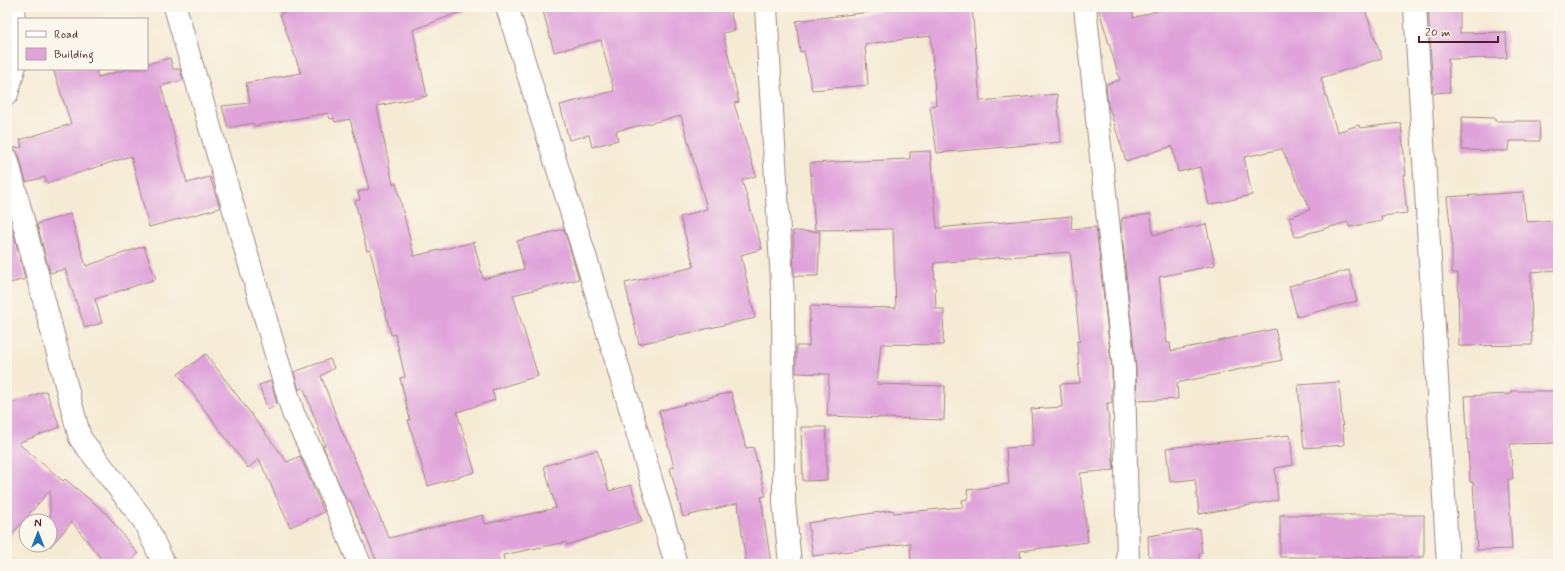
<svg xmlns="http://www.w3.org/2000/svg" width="1565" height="571" font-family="Mynerve,sans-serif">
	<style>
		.building { fill: #dfa3da }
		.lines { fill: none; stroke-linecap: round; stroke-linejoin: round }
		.minor-casing { stroke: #a08580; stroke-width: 24 }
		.minor { stroke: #fff; stroke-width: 22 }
	</style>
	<rect width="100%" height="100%" fill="#fbf7ec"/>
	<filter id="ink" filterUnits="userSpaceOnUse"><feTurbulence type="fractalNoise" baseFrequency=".025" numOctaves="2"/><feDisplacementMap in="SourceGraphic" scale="8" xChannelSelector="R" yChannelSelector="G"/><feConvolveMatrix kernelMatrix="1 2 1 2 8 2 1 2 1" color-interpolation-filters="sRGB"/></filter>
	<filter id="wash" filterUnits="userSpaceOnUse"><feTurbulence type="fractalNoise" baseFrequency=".012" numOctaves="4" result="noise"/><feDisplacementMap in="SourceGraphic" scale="16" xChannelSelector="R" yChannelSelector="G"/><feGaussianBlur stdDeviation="0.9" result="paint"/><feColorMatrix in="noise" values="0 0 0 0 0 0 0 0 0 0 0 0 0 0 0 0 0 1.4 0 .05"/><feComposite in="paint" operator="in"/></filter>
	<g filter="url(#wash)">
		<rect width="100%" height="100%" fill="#f5ebd5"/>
		<g id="blocks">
			<g class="building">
				<path d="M300,7H468V9L413,30L427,96L377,106L393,184L396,183L414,256L474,242L483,279L524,269L517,241L564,229L579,279L513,295L538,376L492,390L495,400L457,412L475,472L428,486L408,420H410L400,378L405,377L395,334L391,335L370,250L367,251L355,201L360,200L358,192L369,189L350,119L335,122L334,118L330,119L328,113L254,126L253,123L228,128L222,106L250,103L246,83L301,73L280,14Z"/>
				<path d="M542,7H729L735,30L723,33L739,102L734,103L756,176L742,180L762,249L741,255L755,318L639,344L625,283L694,267L680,217L707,209L681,116L616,131L618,140L592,147L589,135L569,140L560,105L614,91L601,40L554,52Z"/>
				<path d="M911,7H972L980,101L1057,94L1061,142L937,153L930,106L936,105L931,36L865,44L868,85L812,90L804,51L800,52L796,21Z"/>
				<path d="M1098,7H1133V18L1170,7H1364L1382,58L1321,78L1337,132L1359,125L1360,128L1401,123L1406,175H1403L1407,213L1381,216L1382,221L1349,227L1348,222L1295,237L1289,217L1310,210L1282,149L1244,157L1252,195L1209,205L1201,167L1178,172L1172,146L1126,161L1108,105L1106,84L1120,80Z"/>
				<path d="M1428,7H1460V33L1506,32L1507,58L1448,59L1450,92L1433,93Z"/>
				<path d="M170,58L173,69H180L183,80L161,86L187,183L210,177L220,208L149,227L131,156L47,183L45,177L26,182L19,155L13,148L22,147L20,140L71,124L53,69H96L98,77L129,69H147V64Z"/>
				<path d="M1462,117L1495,118V121H1539L1540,141H1509L1508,151L1462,150Z"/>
				<path d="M930,151L937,228L1072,216L1071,229L1096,227L1112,370V403H1107L1114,470L1080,473L1088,542L1020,551L1021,564H911L910,543L813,556L808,523L893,510L894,513L963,507L962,500L968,499L967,490L1009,484L1006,448L1033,446L1031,409L1062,407L1060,384L1080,383L1077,341H1080L1070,252L934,263L936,309H944L943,345L881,344L877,384L945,386L944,420L827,416L829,374L796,373V346H809L810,306L896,308L893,229L815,230L810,163L910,159V152Z"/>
				<path d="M1523,192L1526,222L1558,220V270L1531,272L1532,345L1459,346L1458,273H1452V241L1447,197Z"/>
				<path d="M70,214L86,266L144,246L156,279L95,299L102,323L85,328L65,269L50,273L37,224Z"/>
				<path d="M1151,214L1153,235L1206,224L1215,265L1159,277L1167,343H1170L1171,351L1275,329L1282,360L1177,383L1178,399L1137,401L1136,368L1121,225L1122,218Z"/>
				<path d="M13,230L25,279L7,284V232Z"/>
				<path d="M793,231L820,232L818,276H794Z"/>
				<path d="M1349,270L1357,301L1297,317L1289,286Z"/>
				<path d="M206,354L287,462L300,456L324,512L290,527L259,459L248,468L178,374Z"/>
				<path d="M330,359L334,368L321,376L341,429L389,538L483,515L485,524L556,508L544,466L597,450L609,491L631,485L642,521L567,545L566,542L503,555L505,564H378L350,500L347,502L323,446L325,445L303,387L299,390L294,372Z"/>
				<path d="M271,381L277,404L268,410L259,385Z"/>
				<path d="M1339,382L1344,445L1304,448L1298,385Z"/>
				<path d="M46,391L60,427L18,443L63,481L65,479L105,512L138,554L126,564H105L72,522L50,547V490L7,540V405Z"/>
				<path d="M1511,391H1558V443L1510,444L1513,479H1508L1512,549L1477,550L1473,482H1470L1465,396L1511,394Z"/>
				<path d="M731,392L746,448L753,447L766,496L761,497L771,564H746L738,503L683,517L670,468L674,467L659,411Z"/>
				<path d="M801,427H826L827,480L803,481Z"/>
				<path d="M1290,435L1293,465L1275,468L1278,500L1199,514L1195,479L1170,482L1166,448Z"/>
				<rect x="1280" y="515" width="144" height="42"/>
				<path d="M1199,528L1202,553H1199V564H1149L1148,536Z"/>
			</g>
		</g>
	</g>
	<g filter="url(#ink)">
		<use href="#blocks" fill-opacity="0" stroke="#a08580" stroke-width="1"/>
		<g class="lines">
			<g class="minor-casing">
				<g id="minor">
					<path d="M175,7L293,413L318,464L360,564"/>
					<path d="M507,7L587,262L676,564"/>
					<path d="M766,7L783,300L784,502L790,564"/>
					<path d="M1085,7L1124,369L1128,564"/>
					<path d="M1415,7L1448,564"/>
					<path d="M7,94L17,58L13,7"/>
					<path d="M7,159L80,438L144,521L164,564"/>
				</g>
			</g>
			<use href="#minor" class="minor"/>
		</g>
	</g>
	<rect width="1565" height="571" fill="none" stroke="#fbf7ec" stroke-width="24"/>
	<rect x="18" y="18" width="130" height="52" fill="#fbf7ec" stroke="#b4a19f"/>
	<rect x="26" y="31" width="20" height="6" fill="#ffffff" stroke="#b4a19f"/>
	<text x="54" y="38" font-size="12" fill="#4a1f2b">Road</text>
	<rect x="26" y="48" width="20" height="12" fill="#dfa3da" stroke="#b4a19f"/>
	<text x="54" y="58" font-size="12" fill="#4a1f2b">Building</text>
	<g transform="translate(38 533)"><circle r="19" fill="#fbf7ec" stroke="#b4a19f"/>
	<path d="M0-3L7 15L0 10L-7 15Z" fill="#1f6fb2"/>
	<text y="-6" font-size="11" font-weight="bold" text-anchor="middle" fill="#4a1f2b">N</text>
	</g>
	<path d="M1419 36v6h79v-6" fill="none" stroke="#4a1f2b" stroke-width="2"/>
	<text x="1425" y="36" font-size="12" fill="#4a1f2b" stroke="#fbf7ec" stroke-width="3" paint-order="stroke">20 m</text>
</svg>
